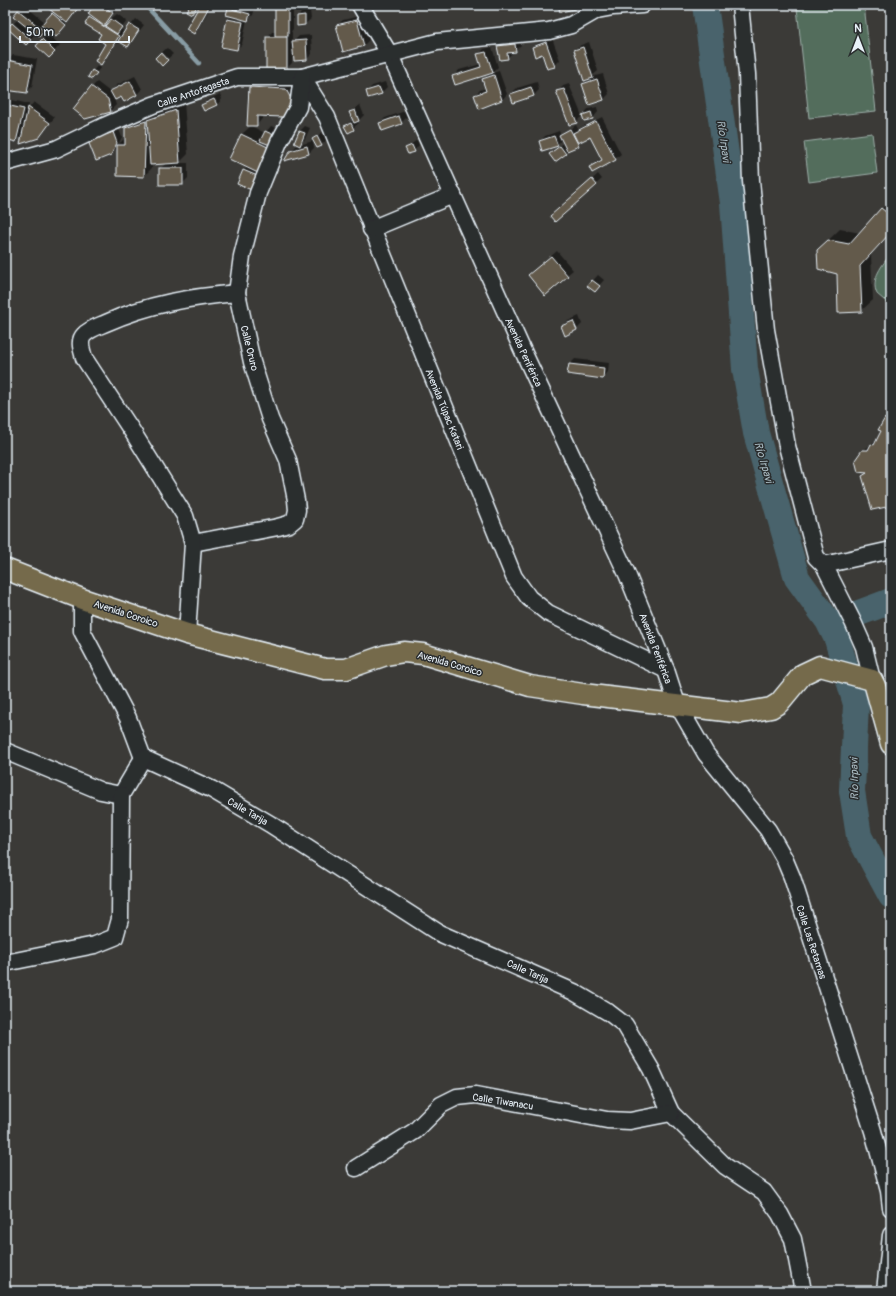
<svg xmlns="http://www.w3.org/2000/svg" width="896" height="1296" font-family="Pangolin,sans-serif">
	<style>
		.green { fill: #536d5c; stroke: #9eafaa }
		.shadow { fill: #0007 }
		.lines { fill: none; stroke-linecap: round; stroke-linejoin: round }
		.stream { stroke: #889ca4; stroke-width: 4.5 }
		.river { stroke: #48646c; stroke-width: 26 }
		.building { fill: #645a4c; stroke: #e8f1f8 }
		.minor-casing { stroke: #e8f1f8; stroke-width: 19 }
		.major-casing { stroke: #e8f1f8; stroke-width: 23 }
		.minor { stroke: #2a2d2e; stroke-width: 16 }
		.major { stroke: #756b4b; stroke-width: 20 }
		.labels { text-anchor: middle; stroke-width: 3; stroke-linejoin: round; paint-order: stroke }
		.street-label { font-size: 10px; fill: #e8f1f8; stroke: #2a2d2e }
		.water-label { font-size: 11px; font-style: italic; fill: #a8b9c0; stroke: #2a2d2e }
	</style>
	<rect width="100%" height="100%" fill="#3b3a37"/>
	<filter id="ink" filterUnits="userSpaceOnUse"><feTurbulence type="fractalNoise" baseFrequency=".025" numOctaves="2"/><feDisplacementMap in="SourceGraphic" scale="8" xChannelSelector="R" yChannelSelector="G"/><feConvolveMatrix kernelMatrix="1 2 1 2 8 2 1 2 1" color-interpolation-filters="sRGB"/></filter>
	<g filter="url(#ink)">
		<g class="green">
			<path d="M826,5H864L876,111L809,118L797,8Z"/>
			<path d="M872,133L877,173L809,182L804,142Z"/>
			<path d="M891,253V306L877,294C870,278 883,265 891,253Z"/>
		</g>
		<g class="shadow">
			<path d="M24,5L45,22L54,12L45,5H81L61,30L46,28L39,36L36,33L26,44L9,28L18,19L14,16Z"/>
			<path d="M95,5H115L118,7L107,22L117,14L127,21L121,29L125,32L136,19L144,25L128,46L118,40L101,64L107,44L103,33L89,18Z"/>
			<path d="M191,5H212L199,27L193,32L200,6L192,13Z"/>
			<path d="M230,5H243L255,8L253,15L247,20L242,44L237,49L228,19L232,16L228,14Z"/>
			<path d="M279,5H293V29L291,32H292V43L299,36L311,35L312,54L307,59L292,54V63L287,68L267,37L272,32H276V8Z"/>
			<path d="M310,10L311,19L305,24L298,25V16L303,11Z"/>
			<path d="M363,15L369,40L363,46L337,25L343,20Z"/>
			<path d="M48,34L60,45L49,57L37,46Z"/>
			<path d="M552,38L560,60L554,66L543,53L533,47L539,42Z"/>
			<path d="M520,39L521,45L507,58L499,47L504,41Z"/>
			<path d="M589,42L598,71L591,77L603,74L609,94L604,99L583,84L589,78L575,50L581,45Z"/>
			<path d="M492,47L498,67L492,73L499,71L507,94L502,100L475,95L480,90L486,88L483,80L490,73L454,76L459,70L481,64L479,54L484,49Z"/>
			<path d="M167,48L173,54L162,64L168,58L162,52Z"/>
			<path d="M13,55L37,59L32,87L26,92L5,89L8,61Z"/>
			<path d="M98,65L101,67L92,78L93,71Z"/>
			<path d="M135,76L142,89L137,94L124,101L121,96L114,99L116,105L110,111L92,87L97,82L110,92L117,85Z"/>
			<path d="M258,79L295,81L291,107L282,116L265,115L257,125L250,88Z"/>
			<path d="M385,82L387,87L381,93L367,92L372,86Z"/>
			<path d="M537,82L539,90L534,95L514,102L511,94L517,88Z"/>
			<path d="M569,84L582,116L576,122L558,92L563,86Z"/>
			<path d="M220,94L222,99L217,105H202L207,100Z"/>
			<path d="M12,100L29,104L28,109L34,102L55,117L38,137L23,134L16,141L5,138V112L6,105Z"/>
			<path d="M184,102L188,154L179,163H188V178L182,184L160,169L166,163L152,164V168L144,176L118,147L111,155L90,141L118,127L122,137L118,145L126,137V128L135,120Z"/>
			<path d="M360,105L364,115L358,121L359,123L348,132L345,126L353,120L350,112Z"/>
			<path d="M597,107L598,112L593,118L584,120L583,115L588,109Z"/>
			<path d="M405,111L407,117L401,123H380L385,118Z"/>
			<path d="M602,117L621,154L615,159L590,167L602,158L591,135L565,153L550,154L564,142L562,139L557,145L540,142L545,136L559,131L561,135L576,125L578,129Z"/>
			<path d="M251,126L265,133L271,126L279,129L260,184L244,170L248,167L230,158L242,134Z"/>
			<path d="M305,126L310,128L305,139L300,144L299,132Z"/>
			<path d="M323,132L327,140L321,145L313,139Z"/>
			<path d="M417,140L419,145L414,151L406,148Z"/>
			<path d="M313,141L314,148L309,153L286,159L296,146Z"/>
			<path d="M598,174L602,179L555,220L557,211Z"/>
			<path d="M891,199V232L871,254L873,300L861,311L838,273L818,250L840,229L860,233Z"/>
			<path d="M557,251L573,270L567,275H529Z"/>
			<path d="M598,275L604,280L595,290L588,286Z"/>
			<path d="M579,316L582,324L576,330L562,327L568,321Z"/>
			<path d="M575,359L609,363L608,372L602,378L570,364Z"/>
			<path d="M891,414V505L863,476L868,472L863,451L879,437L886,419Z"/>
		</g>
		<g class="lines">
			<path class="stream" d="M145,5L199,63"/>
			<g class="river">
				<path d="M705,5L733,203L745,369L756,433L797,578L828,621L837,639L856,704L852,791L859,836L891,896"/>
				<path d="M859,613L891,601"/>
			</g>
		</g>
		<g class="building">
			<path d="M44,5H74L78,8L67,23Z"/>
			<path d="M94,5H102L113,13L104,26L88,14Z"/>
			<path d="M190,5H198L192,14L186,11Z"/>
			<path d="M200,5H210L194,34L186,29Z"/>
			<path d="M229,5H239L237,10L229,6Z"/>
			<rect x="296" y="5" width="17" height="4"/>
			<path d="M315,5H344V6L315,7Z"/>
			<path d="M558,5H574L575,9L560,12Z"/>
			<path d="M228,8L250,14L248,21L226,15Z"/>
			<rect x="275" y="8" width="13" height="28"/>
			<path d="M18,10L44,31L39,37L13,16Z"/>
			<path d="M52,13L66,25L56,37L41,25Z"/>
			<path d="M305,15V25L297,26V16Z"/>
			<path d="M89,17L119,36L101,65L95,61L105,44L98,39L101,34L85,24Z"/>
			<path d="M111,19L122,27L117,34L105,26Z"/>
			<path d="M227,19L243,22L237,50L221,47Z"/>
			<path d="M357,20L364,46L343,52L336,25Z"/>
			<path d="M12,23L31,40L26,45L7,28Z"/>
			<path d="M129,24L139,30L128,47L118,41Z"/>
			<rect x="266" y="37" width="21" height="32"/>
			<path d="M42,39L55,52L49,58L36,46Z"/>
			<path d="M306,40L307,60L294,61L292,41Z"/>
			<path d="M546,42L555,67L547,69L542,54L535,57L532,47Z"/>
			<path d="M515,44L516,52L507,53L508,59L500,60L497,46Z"/>
			<path d="M583,47L593,78L584,81L574,50Z"/>
			<path d="M161,52L168,60L162,66L155,58Z"/>
			<path d="M486,52L493,73L455,85L452,76L481,67L477,54Z"/>
			<path d="M7,60L32,65L27,93L5,90Z"/>
			<path d="M92,70L97,73L92,79L88,77Z"/>
			<path d="M494,75L502,100L479,109L474,95L486,91L482,79Z"/>
			<path d="M597,79L604,100L589,105L582,84Z"/>
			<path d="M130,81L137,95L124,102L121,97L115,100L110,91Z"/>
			<path d="M91,86L108,99L111,112L85,119L73,109Z"/>
			<path d="M249,87L286,89L292,101L283,117L257,116V126H247Z"/>
			<path d="M379,87L382,94L368,98L366,91Z"/>
			<path d="M531,87L534,96L513,103L510,94Z"/>
			<path d="M564,89L577,123L569,125L556,91Z"/>
			<path d="M214,99L217,105L204,111L201,105Z"/>
			<path d="M6,105L24,109L16,142L5,139Z"/>
			<path d="M28,107L50,123L39,138L20,144Z"/>
			<path d="M176,110L180,163L150,165L147,120Z"/>
			<path d="M355,110L359,121L354,123L349,112Z"/>
			<path d="M591,112L593,119L584,121L582,115Z"/>
			<path d="M399,116L402,124L382,131L379,123Z"/>
			<path d="M146,121L144,177L117,176V145H125V128Z"/>
			<path d="M596,121L616,160L592,173L589,167L602,160L590,137L578,143L573,133Z"/>
			<path d="M351,123L354,130L348,133L344,126Z"/>
			<path d="M570,129L579,146L567,151L559,135Z"/>
			<path d="M265,131L274,135L270,145L260,141Z"/>
			<path d="M299,131L305,133L300,146L294,143Z"/>
			<path d="M113,132L117,143L111,155L96,161L88,141Z"/>
			<path d="M241,134L272,149L260,174L229,159Z"/>
			<path d="M317,136L322,146L317,148L312,139Z"/>
			<path d="M554,136L558,146L542,151L539,141Z"/>
			<path d="M412,145L415,152L408,154L405,148Z"/>
			<path d="M307,146L309,154L284,161L290,151Z"/>
			<path d="M560,146L566,154L555,162L549,154Z"/>
			<rect x="159" y="168" width="24" height="17"/>
			<path d="M243,170L260,177L254,191L237,184Z"/>
			<path d="M592,179L597,185L555,222L550,216Z"/>
			<path d="M881,208L891,216V232L860,266L862,312L838,313L837,274L818,269L817,250L828,240L849,244Z"/>
			<path d="M551,256L568,276L545,296L528,275Z"/>
			<path d="M592,280L600,286L595,292L587,286Z"/>
			<path d="M573,321L577,330L565,336L561,326Z"/>
			<path d="M569,364L604,368L603,379L567,374Z"/>
			<path d="M891,416V506L872,510L862,476L867,473L858,472L855,460L862,450H868L871,444L874,445L881,431L878,430L885,418L888,420Z"/>
		</g>
		<g class="lines">
			<g class="minor-casing">
				<g id="minor">
					<path d="M360,5L390,55L522,349L627,574L666,670L677,704L706,754L768,830L784,858L792,877L873,1131L889,1191L891,1208"/>
					<path d="M740,5L747,74L751,181L766,330L787,446L816,557L824,565L853,622L864,647L872,680"/>
					<path d="M302,77L327,117L514,577L529,598L548,613L666,670"/>
					<path d="M5,163L56,149L104,126L153,105L237,77H302L437,42L549,31L571,25L597,10L613,7L642,5"/>
					<path d="M371,229L453,195"/>
					<path d="M193,543L278,527L289,524L295,519L297,510L296,500L288,460L270,419L252,362L237,293L242,256L258,193L279,142L298,107L302,77"/>
					<path d="M824,565L891,550"/>
					<path d="M82,599V631L128,718L143,758L211,789L270,824L439,933L574,992L608,1012L625,1025L651,1069L671,1113L725,1166L764,1192L780,1214L793,1239L803,1291"/>
					<path d="M187,634L193,543L185,516L132,431L84,358C82,350 78,341 84,335C89,329 99,326 106,323C148,304 191,297 237,293"/>
					<path d="M5,751L101,791L121,795L143,758"/>
					<path d="M5,963L95,945L115,937L120,919L121,795"/>
					<path d="M356,1168L415,1131L441,1105L457,1097L476,1095L607,1120L630,1121L671,1113"/>
					<path d="M885,1291L891,1235"/>
				</g>
			</g>
			<g class="major-casing">
				<path id="major" d="M5,569L82,599L187,634L325,669H346L386,655L404,652L423,654L530,686L583,694L742,713L771,708L779,703L803,674L820,666L872,680L875,686L891,744"/>
			</g>
			<use href="#minor" class="minor"/>
			<use href="#major" class="major"/>
		</g>
	</g>
	<g class="labels">
		<g class="street-label">
			<text transform="translate(193 92) rotate(-19)" y="4">Calle Antofagasta</text>
			<text transform="translate(250 348) rotate(76)" y="4">Calle Oruro</text>
			<text transform="translate(524 352) rotate(65)" y="4">Avenida Periférica</text>
			<text transform="translate(445 409) rotate(68)" y="4">Avenida Túpac Katari</text>
			<text transform="translate(126 613) rotate(18)" y="4">Avenida Coroico</text>
			<text transform="translate(656 648) rotate(69)" y="4">Avenida Periférica</text>
			<text transform="translate(450 663) rotate(16)" y="4">Avenida Coroico</text>
			<text transform="translate(248 811) rotate(30)" y="4">Calle Tarija</text>
			<text transform="translate(812 942) rotate(72)" y="4">Calle Las Retamas</text>
			<text transform="translate(528 971) rotate(24)" y="4">Calle Tarija</text>
			<text transform="translate(503 1101) rotate(9)" y="4">Calle Tiwanacu</text>
		</g>
		<g class="water-label">
			<text transform="translate(724 141) rotate(82)" y="4">Río Irpavi</text>
			<text transform="translate(764 462) rotate(74)" y="4">Río Irpavi</text>
			<text transform="translate(854 779) rotate(-91)" y="4">Río Irpavi</text>
		</g>
	</g>
	<rect width="896" height="1296" fill="none" stroke="#2a2d2e" stroke-width="20"/>
	<rect x="10" y="10" width="876" height="1276" fill="none" stroke="#e8f1f8" stroke-width="1.5" filter="url(#ink)"/>
	<g transform="translate(858 38)" stroke="#2a2d2e" stroke-width="3" paint-order="stroke">
	<path d="M0-3L7 15L0 10L-7 15Z" fill="#e8f1f8"/>
	<text y="-6" font-size="11" font-weight="bold" text-anchor="middle" fill="#e8f1f8">N</text>
	</g>
	<path d="M20 36v6h109v-6" fill="none" stroke="#e8f1f8" stroke-width="2"/>
	<text x="26" y="36" font-size="12" fill="#e8f1f8" stroke="#2a2d2e" stroke-width="3" paint-order="stroke">50 m</text>
</svg>
